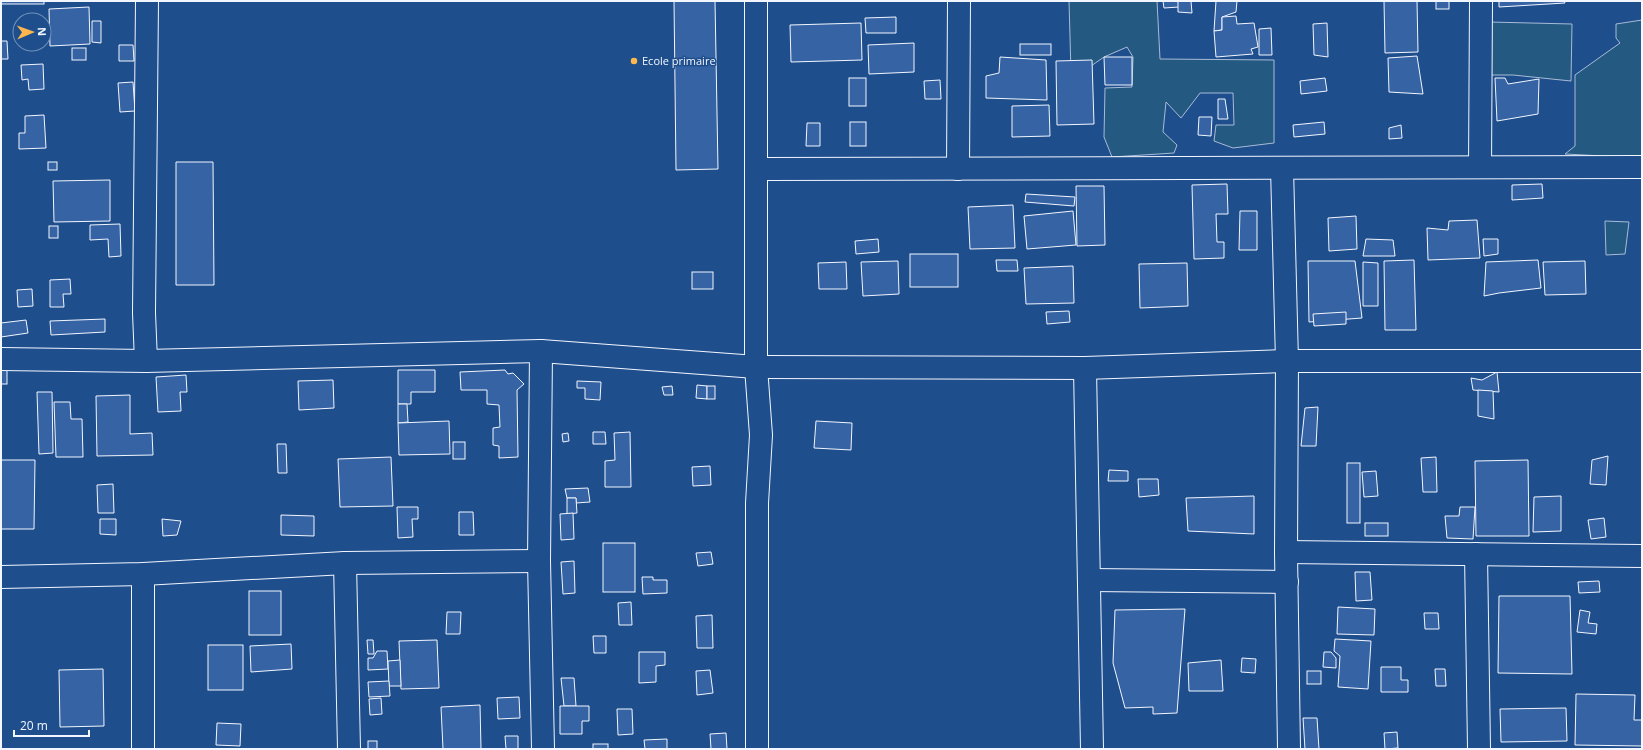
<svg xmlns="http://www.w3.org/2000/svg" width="1643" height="750" font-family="'Open Sans',sans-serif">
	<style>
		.green { fill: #245a82; stroke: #a8bbd7 }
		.building { fill: #3563a3; stroke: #f2f6ff }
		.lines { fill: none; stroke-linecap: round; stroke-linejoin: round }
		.minor-casing { stroke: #f2f6ff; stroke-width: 24 }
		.minor { stroke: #1f4e8c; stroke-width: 22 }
		.poi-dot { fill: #ffb74d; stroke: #1f4e8c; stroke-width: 1.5 }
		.labels { text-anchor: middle; stroke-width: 3; stroke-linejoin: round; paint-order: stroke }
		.poi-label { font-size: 11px; fill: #f2f6ff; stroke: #1f4e8c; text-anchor: start }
	</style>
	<rect width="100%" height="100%" fill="#1f4e8c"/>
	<g class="green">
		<path d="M1069,1H1157L1160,59L1274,60V143L1233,148L1214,141L1216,125H1234L1233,93H1200L1181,118L1166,102L1163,132L1177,145L1174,153L1112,157L1104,137L1105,88L1132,87L1133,57L1127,47L1104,57L1091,66L1072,109Z"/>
		<path d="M1642,20V158L1565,154L1575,146V75L1620,43L1616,38V24Z"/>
		<path d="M1489,22L1572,24L1571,81L1513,75H1486Z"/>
		<path d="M1605,221L1629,222L1625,254L1606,255Z"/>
	</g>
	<g class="building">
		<rect x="1" y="1" width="43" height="3"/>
		<path d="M674,1H715L718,169L676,170Z"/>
		<path d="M1163,1H1178L1179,7L1164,8Z"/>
		<path d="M1178,1H1191L1192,13L1178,12Z"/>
		<path d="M1216,1H1237L1236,12L1222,17V30L1214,31Z"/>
		<path d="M1384,1H1417L1418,52L1385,53Z"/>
		<rect x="1436" y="1" width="13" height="8"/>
		<path d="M1499,1H1564L1565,3L1499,7Z"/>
		<path d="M89,7L90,44L50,46L49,9Z"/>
		<path d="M1236,16L1237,24L1254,23L1258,47L1251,49L1253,54L1216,57L1214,31L1222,30V17Z"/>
		<path d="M896,17V33H866L865,18Z"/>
		<path d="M92,21H101V43L92,42Z"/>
		<path d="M861,23L862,60L791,62L790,25Z"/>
		<path d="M1327,23L1328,57L1314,55L1313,24Z"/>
		<path d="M1271,28L1272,55H1259V29Z"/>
		<path d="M1,41H7L8,59H1Z"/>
		<path d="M914,43V72L869,74L868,45Z"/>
		<rect x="1020" y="44" width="31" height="11"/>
		<path d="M119,45H133L134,61H119Z"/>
		<rect x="72" y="48" width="14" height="12"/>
		<path d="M1417,56L1423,94L1389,92L1388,58Z"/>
		<path d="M1000,57L1046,60L1047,100L986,98V76L999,73Z"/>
		<path d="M1104,57H1132V85H1105Z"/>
		<path d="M1092,60L1094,124L1057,125L1056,61Z"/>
		<path d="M43,64L44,89L29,90L28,79L22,80L21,65Z"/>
		<rect x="849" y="78" width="17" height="28"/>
		<path d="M1325,78L1327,91L1301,94L1300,81Z"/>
		<path d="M1495,78H1505L1508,84L1539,79L1538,114L1497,121Z"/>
		<path d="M940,80L941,99H925L924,81Z"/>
		<path d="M133,82L135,111L120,112L118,83Z"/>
		<path d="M1218,99H1225L1228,119H1218Z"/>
		<path d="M1049,105L1050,136L1012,137V106Z"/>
		<path d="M44,115L46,148L19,149V133H25V116Z"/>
		<path d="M1199,117H1212L1211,136L1198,135Z"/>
		<rect x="850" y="122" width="16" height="24"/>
		<path d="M1324,122L1325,134L1294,137L1293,125Z"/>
		<path d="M807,123H820V146H806Z"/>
		<path d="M1401,125L1402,138L1389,139V128Z"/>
		<rect x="48" y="162" width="9" height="8"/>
		<path d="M176,162H213L214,285H176Z"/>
		<path d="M110,180V221L54,222L53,181Z"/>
		<path d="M1227,184L1228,214H1216L1217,242H1224V258L1194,259L1192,185Z"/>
		<path d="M1542,184L1543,198L1512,200V185Z"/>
		<path d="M1076,186H1104L1105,245L1077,246Z"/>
		<path d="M1026,194L1075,197L1074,206L1025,202Z"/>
		<path d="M1013,205L1015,248L970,249L968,207Z"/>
		<path d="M1073,211L1076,245L1027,249L1024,216Z"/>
		<path d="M1240,211H1257V250H1239Z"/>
		<path d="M1356,216L1357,249L1329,251L1328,218Z"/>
		<path d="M1477,220L1480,258L1428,260L1427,228L1448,230L1449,221Z"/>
		<path d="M120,224L121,256L109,257L108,239L90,240V225Z"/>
		<rect x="49" y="226" width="9" height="12"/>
		<path d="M878,239L879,252L856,254L855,241Z"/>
		<path d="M1366,239L1393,240L1395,256H1363Z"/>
		<path d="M1483,239H1498V254L1484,256Z"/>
		<rect x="910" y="254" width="48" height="33"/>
		<path d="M996,260H1017L1018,271H997Z"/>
		<path d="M1414,260L1416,330H1385L1384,261Z"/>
		<path d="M1538,260L1541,288L1499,293L1484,296L1486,262Z"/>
		<path d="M898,261L899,294L863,296L861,262Z"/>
		<path d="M1308,261H1355L1362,318L1309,322Z"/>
		<path d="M1585,261L1586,294L1545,295L1543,262Z"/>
		<path d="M846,262L847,289H819L818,263Z"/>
		<path d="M1363,262L1378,263V306H1363Z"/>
		<path d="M1187,263L1188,306L1140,308L1139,264Z"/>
		<path d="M1073,266L1074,303L1026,304L1024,268Z"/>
		<rect x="692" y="272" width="21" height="17"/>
		<path d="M70,279L71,294H63L64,307H50V280Z"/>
		<path d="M32,289L33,306L18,307L17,290Z"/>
		<path d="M1069,311L1070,322L1047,324L1046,312Z"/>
		<path d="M1346,312V324L1314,326L1313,314Z"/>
		<path d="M105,319V332L51,335L50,321Z"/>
		<path d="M26,320L28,333L1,337V323Z"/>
		<rect x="1" y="368" width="6" height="16"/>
		<path d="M398,370H435V392H411V404H398Z"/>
		<path d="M505,370L508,374L513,373L524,384L517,390L518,457L499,458V446L493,445V428L500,427L499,405L487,404V390H461L460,372Z"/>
		<path d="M1497,372L1499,392L1473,390L1471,378L1482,380Z"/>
		<path d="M186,375L187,392H180L181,411L158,412L156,377Z"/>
		<path d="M333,380L334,408L299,410L298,381Z"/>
		<path d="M577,381L601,382L600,400L585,399V388H577Z"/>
		<path d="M697,385L707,386V399L696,398Z"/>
		<path d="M672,386L673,395H664L662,387Z"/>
		<rect x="707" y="386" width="8" height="13"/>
		<path d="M1478,390L1493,391L1494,419L1478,416Z"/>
		<path d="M37,392H52L53,453L39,454Z"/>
		<path d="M130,395V434L152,433L153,455L97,456L96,396Z"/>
		<path d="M54,402H70L71,419H82L83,457H56Z"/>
		<path d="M398,404H407L408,422L398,423Z"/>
		<path d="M1318,407L1316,446H1301L1305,408Z"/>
		<path d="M449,421L450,454L399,455L398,423Z"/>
		<path d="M816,421L852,423L851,450L814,448Z"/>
		<path d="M593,432H605L606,444H593Z"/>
		<path d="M630,432L631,487H605V461L615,460L614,433Z"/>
		<path d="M568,433L569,441L563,442L562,434Z"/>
		<rect x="453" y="442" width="12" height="17"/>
		<path d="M277,444H286L287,473H278Z"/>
		<path d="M1608,456L1606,485L1590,484L1592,460Z"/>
		<path d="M391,457L393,506L340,507L338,459Z"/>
		<path d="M1436,457L1437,492H1423L1421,458Z"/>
		<path d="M1,460H35L34,529H1Z"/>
		<path d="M1528,460L1529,536H1476L1475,461Z"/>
		<rect x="1347" y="463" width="13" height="60"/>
		<path d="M710,466L711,485L693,486L692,467Z"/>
		<path d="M1109,470L1128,471V481H1108Z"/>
		<path d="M1376,471L1378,496L1364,497L1362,472Z"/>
		<path d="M1138,479H1158L1159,495L1139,497Z"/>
		<path d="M113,484L114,513H98L97,485Z"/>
		<path d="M588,488L590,502L576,503V498H567L565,489Z"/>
		<path d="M1254,496V534L1188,531L1186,498Z"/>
		<path d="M1561,496V531L1533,532L1534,497Z"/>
		<path d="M567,498H576L577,513L567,514Z"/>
		<path d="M397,507H418V519H412L413,537L398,538Z"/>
		<path d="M1460,507H1475L1473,539L1447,538L1445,516H1459Z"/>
		<path d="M459,512H473L474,535H459Z"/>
		<path d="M573,513L574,539L561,540L560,514Z"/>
		<path d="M281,515L314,516V536L281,535Z"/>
		<path d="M1604,518L1606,537L1591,539L1588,520Z"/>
		<path d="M100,519H116V535L100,534Z"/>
		<path d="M162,519L181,521L177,535L163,536Z"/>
		<rect x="1365" y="523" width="23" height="13"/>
		<rect x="603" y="543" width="32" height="49"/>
		<path d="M711,552L713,564L698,566L696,553Z"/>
		<path d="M574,561L575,593L563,594L561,562Z"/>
		<path d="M1355,572H1370L1372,600L1356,601Z"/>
		<path d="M642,577H653V580H667V593L643,594Z"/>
		<path d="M1599,581L1600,592L1579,593L1578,582Z"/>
		<rect x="249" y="591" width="32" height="44"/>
		<path d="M1499,596H1570L1572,674L1498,673Z"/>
		<path d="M631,602L632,625H619L618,603Z"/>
		<path d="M1338,607L1375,609L1374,635L1337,634Z"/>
		<path d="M1185,609L1177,713L1153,714V707L1125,708L1113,663L1115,610Z"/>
		<path d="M1580,610L1590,612L1588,623L1597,624L1596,634L1577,632Z"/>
		<path d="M447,612H461L460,634H446Z"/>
		<path d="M1424,613H1438L1439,629H1425Z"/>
		<path d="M712,615L713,648H697L696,616Z"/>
		<path d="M593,636H606V653H594Z"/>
		<path d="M1335,639L1371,641L1368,689L1338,687L1340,656L1334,651Z"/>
		<path d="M367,640H373L374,654H368Z"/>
		<path d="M437,640L439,688L401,689L399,641Z"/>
		<path d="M291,644L292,669L251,672L250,646Z"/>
		<rect x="208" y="645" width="35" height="45"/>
		<path d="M377,651H387L388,669L368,670V658H373Z"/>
		<path d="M639,652H665V665L656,666V682L639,683Z"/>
		<path d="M1324,652H1331L1336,658V668L1323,667Z"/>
		<path d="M1242,658L1256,659L1255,673L1241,672Z"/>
		<path d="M400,660L401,686H389L388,661Z"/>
		<path d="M1221,660L1223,691H1189L1188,663Z"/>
		<path d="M1381,667H1401V680H1408V692H1381Z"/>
		<path d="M103,669L104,726L60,727L59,670Z"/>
		<path d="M1435,669H1445L1446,686H1436Z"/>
		<path d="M710,670L713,693L697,695L696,671Z"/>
		<rect x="1307" y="671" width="14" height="13"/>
		<path d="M561,678H574L576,706H564Z"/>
		<path d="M389,681L390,696L369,697L368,682Z"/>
		<path d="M1576,694L1635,695L1634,720H1642V746L1575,745Z"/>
		<path d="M519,697L520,718L498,719L497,698Z"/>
		<path d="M381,698L382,714L370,715L369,699Z"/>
		<path d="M480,705L481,749H443L441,707Z"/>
		<path d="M560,706H589V721H582V734H560Z"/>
		<path d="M1566,708L1567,741L1501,742L1500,709Z"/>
		<path d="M617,709H632L633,734L618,735Z"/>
		<path d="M1303,718H1317L1319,749H1305Z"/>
		<path d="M217,723L241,724L240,746L216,745Z"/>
		<path d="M1397,732L1398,748L1385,749L1384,733Z"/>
		<path d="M726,733L727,749H711L710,734Z"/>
		<path d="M505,736H518V749H506Z"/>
		<path d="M667,739V749H645L644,740Z"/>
		<rect x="368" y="741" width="9" height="8"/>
		<rect x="593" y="744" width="15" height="5"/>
	</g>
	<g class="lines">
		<g class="minor-casing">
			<g id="minor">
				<path d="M756,1V367L761,435L757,503V749"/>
				<path d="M1480,167L1481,1"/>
				<path d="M1282,168L1287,361L1286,552L1289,749"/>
				<path d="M756,169L1642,167"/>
				<path d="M958,169L959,1"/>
				<path d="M541,351L539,561L543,749"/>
				<path d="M1,359L146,361L541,351L756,367L1085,368L1287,361H1642"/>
				<path d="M146,361L144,313L147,1"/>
				<path d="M1085,368L1092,749"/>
				<path d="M1286,552L1642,556"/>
				<path d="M1476,554L1479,749"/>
				<path d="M345,563L349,749"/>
				<path d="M143,574V749"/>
				<path d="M1,577L143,574L345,563L539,561"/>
				<path d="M1089,580L1287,582"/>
			</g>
		</g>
		<use href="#minor" class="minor"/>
	</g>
	<circle class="poi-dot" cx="634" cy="61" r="4"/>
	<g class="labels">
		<g class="poi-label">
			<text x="642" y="65">Ecole primaire</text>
		</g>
	</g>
	<rect width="1643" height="750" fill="none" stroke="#f2f6ff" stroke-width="4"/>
	<g transform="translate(32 32) rotate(88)"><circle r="19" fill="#1f4e8c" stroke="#7391ba"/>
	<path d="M0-3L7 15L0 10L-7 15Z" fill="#ffb74d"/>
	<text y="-6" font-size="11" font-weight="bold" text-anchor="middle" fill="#f2f6ff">N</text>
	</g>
	<path d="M14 730v6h75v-6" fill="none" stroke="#f2f6ff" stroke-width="2"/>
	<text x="20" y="730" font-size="12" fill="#f2f6ff" stroke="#1f4e8c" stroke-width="3" paint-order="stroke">20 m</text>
</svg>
